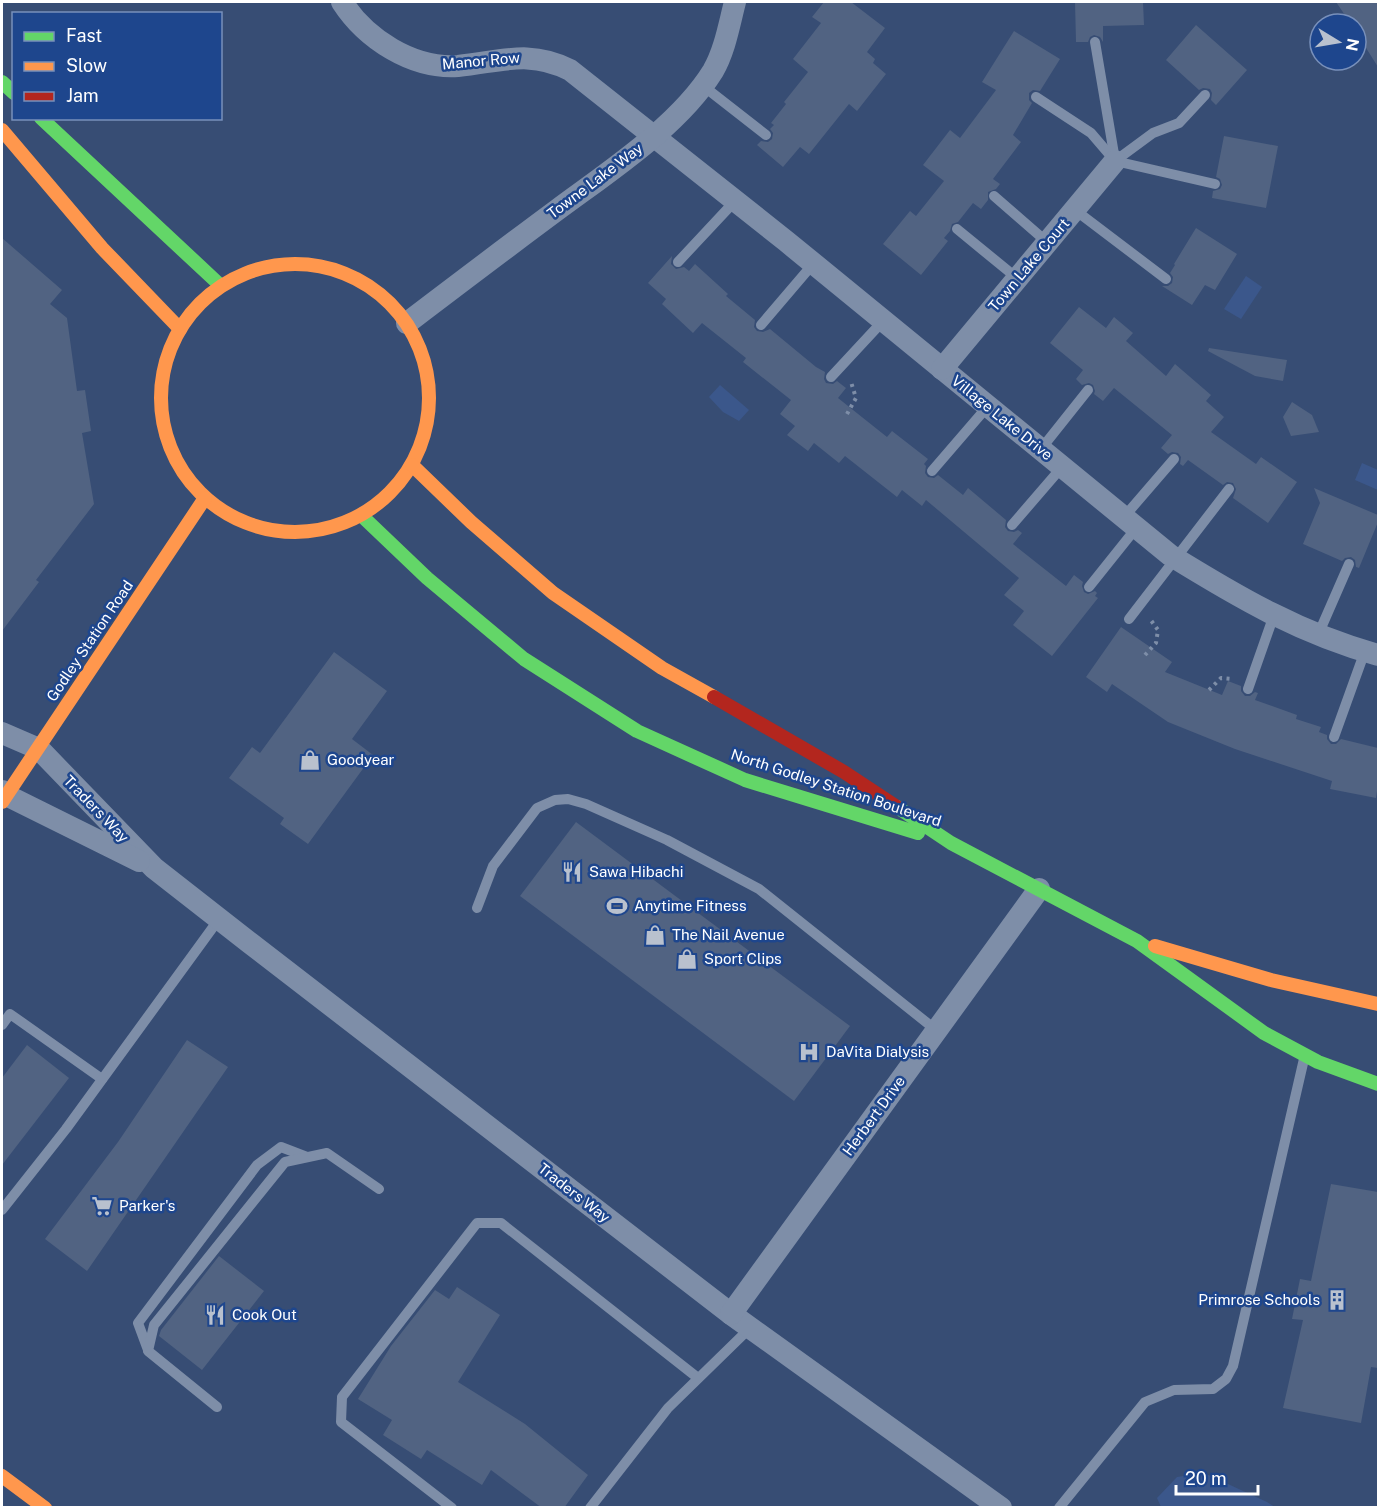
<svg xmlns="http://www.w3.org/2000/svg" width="1380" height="1509" font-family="'Public Sans',sans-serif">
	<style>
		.water { fill: #3b578b }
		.building { fill: #516382 }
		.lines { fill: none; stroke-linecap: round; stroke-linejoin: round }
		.path { stroke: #7e8ea8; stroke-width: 4; stroke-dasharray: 3 4.5; stroke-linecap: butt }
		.lane { stroke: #7e8ea8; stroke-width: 10 }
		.street { stroke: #7e8ea8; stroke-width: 22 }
		.fast { stroke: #63d668; stroke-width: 14 }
		.slow { stroke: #ff974d; stroke-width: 14 }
		.jam { stroke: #b3261e; stroke-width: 14 }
		.labels { text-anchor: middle; stroke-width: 5; stroke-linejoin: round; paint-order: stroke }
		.street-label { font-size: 15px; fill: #fff; stroke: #1e468d }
		.poi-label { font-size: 15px; fill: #fff; stroke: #1e468d; text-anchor: start }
	</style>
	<rect width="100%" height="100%" fill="#374d74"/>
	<g class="water">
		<path d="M1246,276L1262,287L1241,319L1224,309Z"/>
		<path d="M720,385L749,410L739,421L723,412L709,397Z"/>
		<path d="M1362,463L1378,470V490L1355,480Z"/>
		<path d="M1204,1473L1267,1502L1275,1507H1161L1157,1498L1177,1477Z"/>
	</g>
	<g class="building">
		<path d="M824,2H851L885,28L867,52L875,59L873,63L886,74L857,111L849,104L809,154L800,147L783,167L757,145L761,141L768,142L772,139L773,133L770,129L774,125L771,123L786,104L784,102L808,72L793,59L821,23L812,17Z"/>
		<path d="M1075,2H1143L1144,25L1103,26V42L1100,37L1094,35L1090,37L1088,42H1076Z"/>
		<path d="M1336,2H1378V67L1356,32V24H1351Z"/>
		<path d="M1196,25L1247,70L1216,105L1211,100L1212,93L1210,89L1203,88L1199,90L1166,60Z"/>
		<path d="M1014,31L1060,59L1040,91L1033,90L1029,93V100L1032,103L1013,135L1021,142L993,179L1000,184L996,189L988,192V200L981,209L973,203L958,222L952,224L950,231L944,238L948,241L921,275L883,244L910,211L916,216L944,181L923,165L950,130L960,138L996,90L982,82Z"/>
		<path d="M1224,136L1278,146L1266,208L1212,198L1213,191L1220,189L1222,185L1220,179L1216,177Z"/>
		<path d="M1196,228L1237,254L1215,290L1205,285L1192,305L1162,286H1168L1172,283L1173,277L1170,273L1175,265L1174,264Z"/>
		<path d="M2,238L62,290L50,304L67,318L77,391L85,390L91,431L82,433L94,504L36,580L39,582L2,631Z"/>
		<path d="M672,256L671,264L676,269L684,267L689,271L695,264L728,294L726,296L755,320L754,327L757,331L763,332L770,329L816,367L825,372L824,379L826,383L833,384L837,381L846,388L838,398L887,437L892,431L928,459L924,464L926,466L925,473L928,477L934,478L938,475L963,495L968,488L1006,520L1005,527L1008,531L1014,532L1018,530L1022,533L1013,544L1066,586L1074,575L1083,582L1082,586L1084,592L1088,594L1095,591L1097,593L1095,596L1098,598L1052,656L1013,625L1024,611L1004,595L1019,578L926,500L922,506L902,490L897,497L845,456L839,463L814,443L808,451L787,435L795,426L780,414L791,400L743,362L746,358L702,323L693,333L662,304L666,299L648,283Z"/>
		<path d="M1079,307L1106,328L1114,317L1133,333L1126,341L1166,376L1175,364L1211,395L1206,401L1224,417L1211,432L1256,464L1261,457L1297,482L1268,523L1233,498L1236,489L1233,483L1227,482L1223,485L1188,460L1183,466L1180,464L1181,457L1178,453L1172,452L1168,454L1161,448L1172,435L1114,388L1103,401L1094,394L1095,391L1093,385L1089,383L1082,385L1076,379L1083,370L1050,343Z"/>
		<path d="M1209,348L1287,360L1283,381L1255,376L1208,351Z"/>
		<path d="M1292,402L1312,415L1319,432L1291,436L1283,417Z"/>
		<path d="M1314,488L1378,515V522L1359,568L1356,567L1355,560L1351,557L1345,558L1342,561L1303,544L1320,503Z"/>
		<path d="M1121,627L1172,662L1165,672L1222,695L1228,681L1241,686V691L1245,696H1250L1255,692L1258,693L1255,700L1297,715L1296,719L1321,727L1319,732L1327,735V739L1331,744H1336L1341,739L1378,748V784L1376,798L1330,789L1332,781L1235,749L1168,722L1112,684L1107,692L1086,677Z"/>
		<path d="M334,652L387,691L352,739L373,755L308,844L280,824L284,818L229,778L252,747L260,753Z"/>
		<path d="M576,822L850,1026L794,1101L520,896Z"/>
		<path d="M187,1040L228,1067L87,1271L45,1239L118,1142Z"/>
		<path d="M27,1045L69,1078L2,1165V1078Z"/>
		<path d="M1331,1184L1378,1192V1368L1371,1367L1361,1423L1283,1408L1303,1320L1292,1319L1300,1279L1311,1281Z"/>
		<path d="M219,1256L264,1291L202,1370L159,1336L161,1330Z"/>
		<path d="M457,1287L500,1315L458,1382L525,1424L588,1475L564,1508H542L491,1470L482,1485L427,1450L421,1459L383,1435L392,1420L358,1399L391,1346L435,1290L449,1299Z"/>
	</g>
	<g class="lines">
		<g class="path">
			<path d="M847,414L856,398L851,382"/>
			<path d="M1145,655L1156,643L1158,630L1150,619"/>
			<path d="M1209,690L1221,678L1232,679"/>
		</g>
		<g class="lane">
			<path d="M1095,42L1115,160"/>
			<path d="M702,85L766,135"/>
			<path d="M1036,97L1091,133L1115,161L1215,184"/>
			<path d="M1115,161L1153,133L1179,123L1205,95"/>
			<path d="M994,196L1048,243"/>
			<path d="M1075,210L1166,279"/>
			<path d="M957,229L1018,279"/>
			<path d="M678,262L735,201"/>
			<path d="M761,325L813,264"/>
			<path d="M831,377L883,321"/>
			<path d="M1041,449L1088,390"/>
			<path d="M932,471L988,406"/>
			<path d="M1124,517L1174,459"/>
			<path d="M1012,525L1062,467"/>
			<path d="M1089,587L1137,527"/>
			<path d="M1129,619L1229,489"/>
			<path d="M1318,635L1349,564"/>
			<path d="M1248,689L1274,615"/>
			<path d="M1334,737L1365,651"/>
			<path d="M477,908L493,866L537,808L555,800L568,799L586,804L667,840L759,889L936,1030"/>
			<path d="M2,1025L10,1014L102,1079"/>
			<path d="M2,1210L66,1129L219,919"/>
			<path d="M148,1350L138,1323L257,1165L281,1147L307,1157"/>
			<path d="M217,1407L148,1351L154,1325L285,1162L327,1153L379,1189"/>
			<path d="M452,1508L341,1422L342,1397L477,1223H501L698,1378"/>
			<path d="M590,1508L668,1408L750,1328"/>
			<path d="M1059,1508L1145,1402L1174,1390L1213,1389L1226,1379L1233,1366L1304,1059"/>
		</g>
		<g class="street">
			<path d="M342,2C366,39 412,69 458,66C500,62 529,49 570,70L786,241L1170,555C1238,597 1301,634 1378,655"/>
			<path d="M407,323C457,285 507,247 557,210C608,172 679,126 713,71C725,50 729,25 735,2"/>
			<path d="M942,369L1115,161"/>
			<path d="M2,733L39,749L154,868L250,943L731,1314L1001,1508"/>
			<path d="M2,791L6,795L139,861"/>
			<path d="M731,1314L1039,889"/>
		</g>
		<g class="fast">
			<path d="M2,82L14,93"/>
			<path d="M41,118L221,286"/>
			<path d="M362,516L427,578L524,659L637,731L745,780L918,833"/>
			<path d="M897,807L951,843L1137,941L1264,1033L1318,1062L1378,1084"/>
		</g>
		<g class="slow">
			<path d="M2,130L102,248L180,329"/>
			<circle cx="295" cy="398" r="134"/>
			<path d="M412,465L471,522L553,593L662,668L714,697"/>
			<path d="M2,802L205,498"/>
			<path d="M1155,946L1271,980L1378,1004"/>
			<path d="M2,1476L45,1508"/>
		</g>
		<path class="jam" d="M714,697L844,772L897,807"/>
	</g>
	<defs>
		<g id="shop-bare" transform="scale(1.62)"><path d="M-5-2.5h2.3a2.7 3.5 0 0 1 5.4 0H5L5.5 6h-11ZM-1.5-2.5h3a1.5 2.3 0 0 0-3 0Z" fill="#b9c1ce" stroke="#1e468d" stroke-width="2.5" paint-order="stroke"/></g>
		<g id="restaurant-bare" transform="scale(1.62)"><path d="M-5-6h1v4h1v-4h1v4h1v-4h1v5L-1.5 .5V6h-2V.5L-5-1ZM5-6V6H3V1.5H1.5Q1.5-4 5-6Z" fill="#b9c1ce" stroke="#1e468d" stroke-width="2.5" paint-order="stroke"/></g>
		<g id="stadium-bare" transform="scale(1.62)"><path d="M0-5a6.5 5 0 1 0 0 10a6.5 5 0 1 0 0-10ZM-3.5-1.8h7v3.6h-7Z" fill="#b9c1ce" stroke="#1e468d" stroke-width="2.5" paint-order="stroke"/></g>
		<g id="hospital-bare" transform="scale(1.62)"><path d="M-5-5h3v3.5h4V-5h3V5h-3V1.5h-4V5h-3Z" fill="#b9c1ce" stroke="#1e468d" stroke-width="2.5" paint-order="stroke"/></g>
		<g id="supermarket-bare" transform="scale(1.62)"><path d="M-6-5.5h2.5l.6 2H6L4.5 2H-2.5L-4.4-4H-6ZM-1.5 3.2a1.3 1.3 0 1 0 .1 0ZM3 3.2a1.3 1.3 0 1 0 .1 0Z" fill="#b9c1ce" stroke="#1e468d" stroke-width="2.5" paint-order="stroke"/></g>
		<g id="building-bare" transform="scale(1.62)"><path d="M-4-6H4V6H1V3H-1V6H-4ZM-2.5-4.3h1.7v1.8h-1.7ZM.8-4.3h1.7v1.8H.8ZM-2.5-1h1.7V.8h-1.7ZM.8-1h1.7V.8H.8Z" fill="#b9c1ce" stroke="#1e468d" stroke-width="2.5" paint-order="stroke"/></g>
	</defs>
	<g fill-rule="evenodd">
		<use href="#shop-bare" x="310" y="760"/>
		<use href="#restaurant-bare" x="572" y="872"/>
		<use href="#stadium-bare" x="617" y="906"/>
		<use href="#shop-bare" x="655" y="935"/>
		<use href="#shop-bare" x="687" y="959"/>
		<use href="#hospital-bare" x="809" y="1052"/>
		<use href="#supermarket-bare" x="102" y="1206"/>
		<use href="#building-bare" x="1337" y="1300"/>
		<use href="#restaurant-bare" x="215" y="1315"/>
	</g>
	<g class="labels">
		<g class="street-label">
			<text transform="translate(481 61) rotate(-5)" y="5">Manor Row</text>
			<text transform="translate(595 181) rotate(-37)" y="5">Towne Lake Way</text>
			<text transform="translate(1029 265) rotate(-50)" y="5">Town Lake Court</text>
			<text transform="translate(1002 418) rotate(39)" y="5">Village Lake Drive</text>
			<text transform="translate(90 641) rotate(-56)" y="5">Godley Station Road</text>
			<text transform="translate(836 788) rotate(18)" y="5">North Godley Station Boulevard</text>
			<text transform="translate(96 809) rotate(46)" y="5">Traders Way</text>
			<text transform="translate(874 1116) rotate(-54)" y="5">Herbert Drive</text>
			<text transform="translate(574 1193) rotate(38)" y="5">Traders Way</text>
		</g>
		<g class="poi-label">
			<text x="327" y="765">Goodyear</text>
			<text x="589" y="877">Sawa Hibachi</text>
			<text x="634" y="911">Anytime Fitness</text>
			<text x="672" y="940">The Nail Avenue</text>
			<text x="704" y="964">Sport Clips</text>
			<text x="826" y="1057">DaVita Dialysis</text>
			<text x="119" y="1211">Parker's</text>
			<text x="1320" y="1305" text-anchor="end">Primrose Schools</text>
			<text x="232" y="1320">Cook Out</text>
		</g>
	</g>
	<rect width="1380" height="1509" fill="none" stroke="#ffffff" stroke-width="6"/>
	<rect x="12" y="12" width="210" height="108" fill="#1e468d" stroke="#7890bb" stroke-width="1.5"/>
	<rect x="24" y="32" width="30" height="9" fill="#63d668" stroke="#7890bb" stroke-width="1.5"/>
	<text x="66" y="42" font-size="18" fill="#ffffff">Fast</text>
	<rect x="24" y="62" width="30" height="9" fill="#ff974d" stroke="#7890bb" stroke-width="1.5"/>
	<text x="66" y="72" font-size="18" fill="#ffffff">Slow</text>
	<rect x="24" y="92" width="30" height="9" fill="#b3261e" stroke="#7890bb" stroke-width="1.5"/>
	<text x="66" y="102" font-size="18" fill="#ffffff">Jam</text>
	<g transform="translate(1338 42) rotate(101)"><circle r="28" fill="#1e468d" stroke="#7890bb" stroke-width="1.5"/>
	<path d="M0-4.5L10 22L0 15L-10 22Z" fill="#b9c1ce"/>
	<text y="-9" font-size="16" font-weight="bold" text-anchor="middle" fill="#ffffff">N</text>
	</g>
	<path d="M1176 1485v9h82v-9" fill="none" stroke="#ffffff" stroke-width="3"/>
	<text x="1185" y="1485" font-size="18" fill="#ffffff" stroke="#1e468d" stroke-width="4.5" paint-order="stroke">20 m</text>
</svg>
